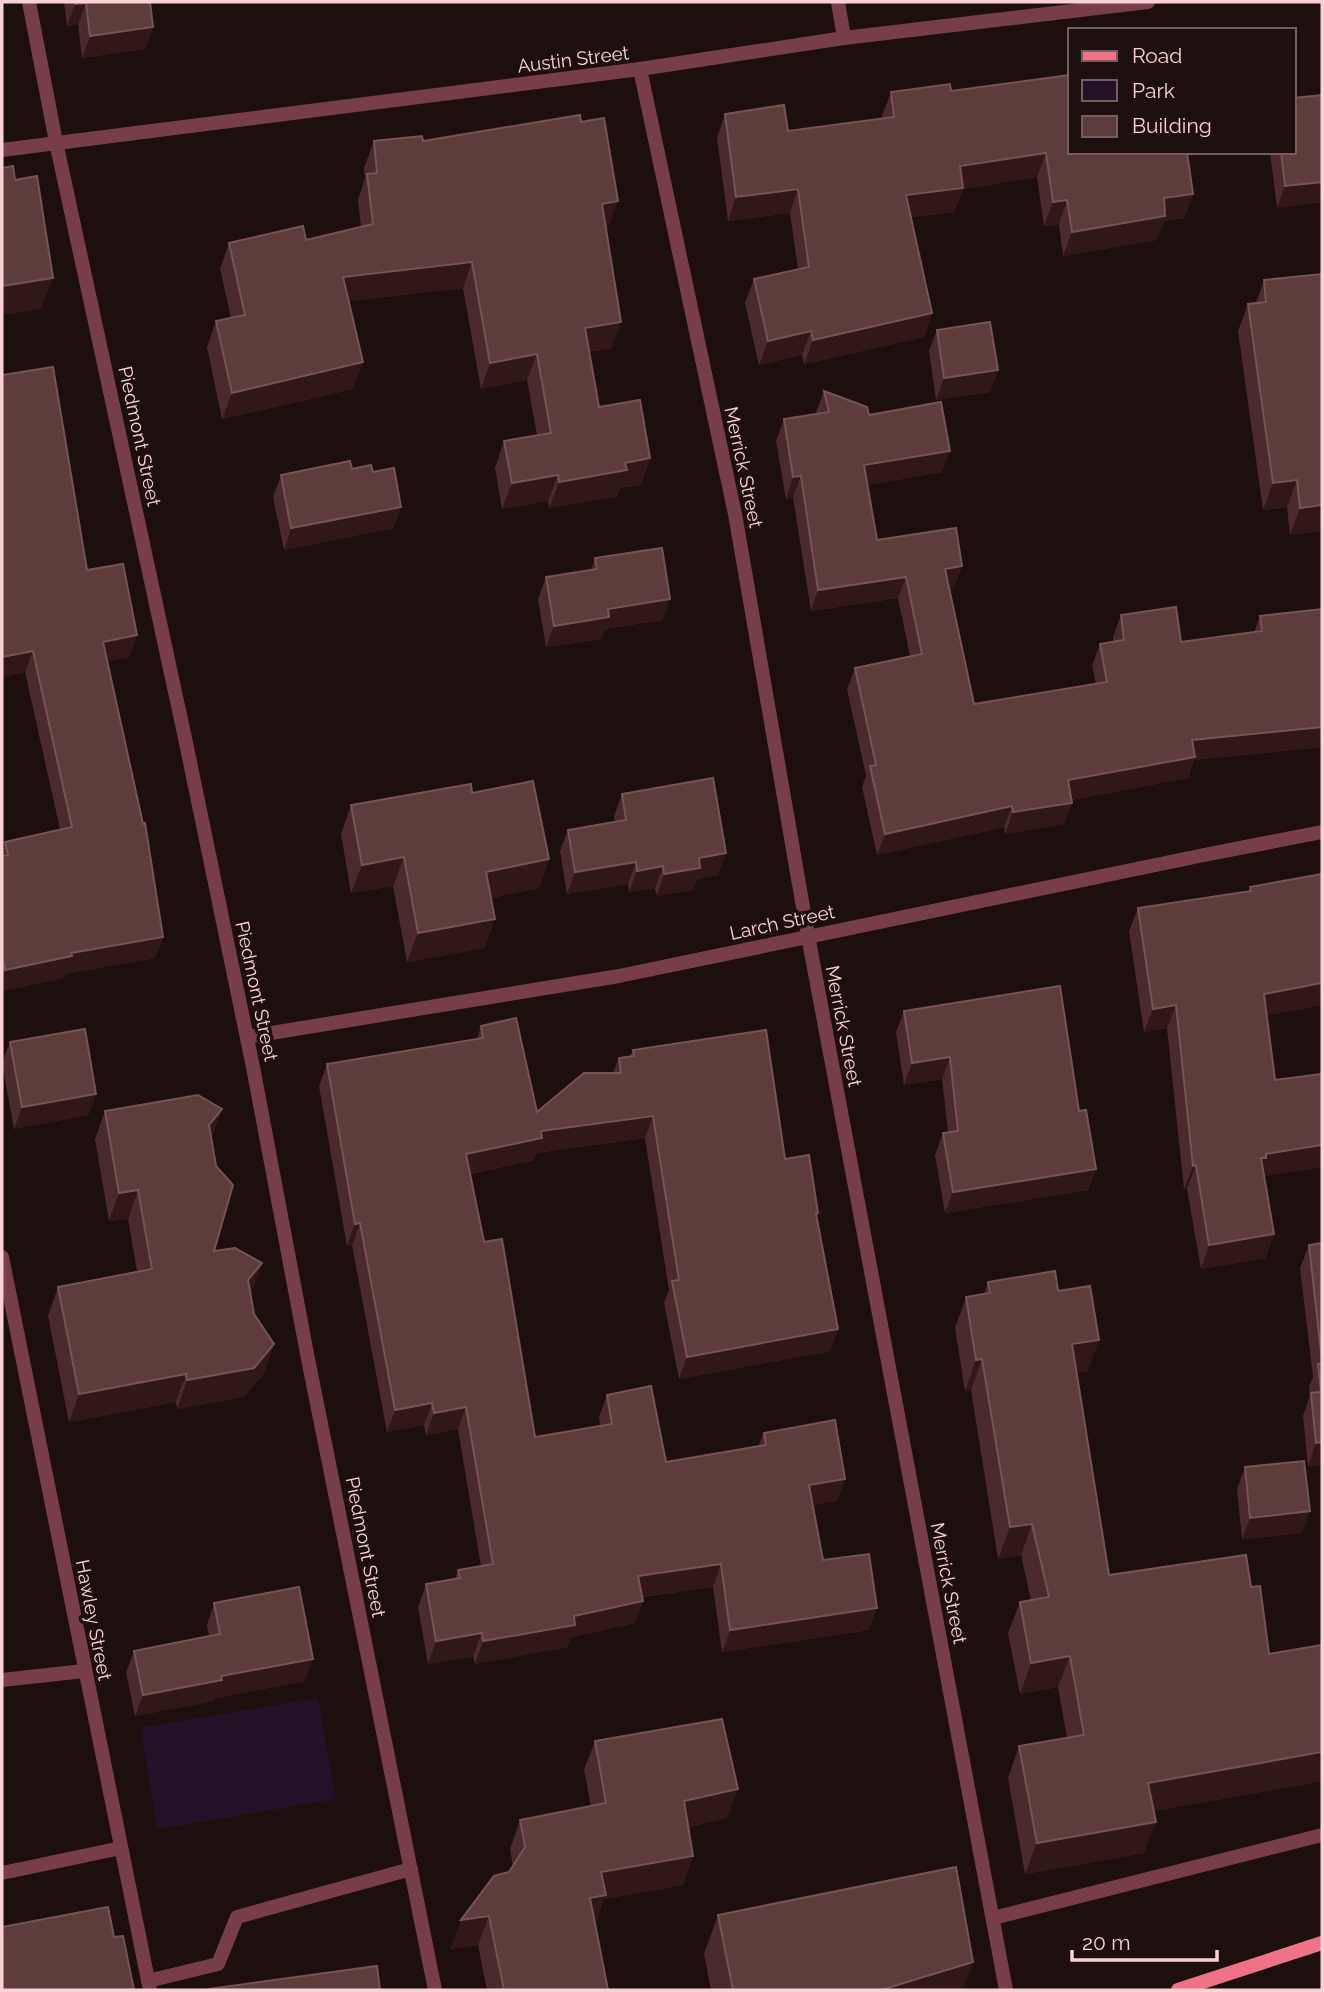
<svg xmlns="http://www.w3.org/2000/svg" width="1324" height="1992" font-family="Raleway,sans-serif">
	<style>
		.green { fill: #231227 }
		.lines { fill: none; stroke-linecap: round; stroke-linejoin: round }
		.service { stroke: #783e47; stroke-width: 14 }
		.minor { stroke: #783e47; stroke-width: 14 }
		.tertiary { stroke: #783e47; stroke-width: 14 }
		.secondary { stroke: #f07286; stroke-width: 14 }
		.wall { fill: #4a2a2a }
		.shaded-wall { fill: #311717 }
		.building { fill: #5d3c3c; stroke: #765354; stroke-width: 2 }
		.labels { text-anchor: middle; stroke-width: 7; stroke-linejoin: round; paint-order: stroke }
		.street-label { font-size: 19px; fill: #fad1d4; stroke: #1e0f0f }
	</style>
	<rect width="100%" height="100%" fill="#1e0f0f"/>
	<path class="green" d="M318,1698L336,1799L157,1829L141,1728Z"/>
	<g class="lines">
		<g class="service">
			<path d="M2,1680L84,1671"/>
			<path d="M2,1873L121,1848"/>
			<path d="M993,1918L1322,1835"/>
			<path d="M148,1981L218,1964L237,1917L411,1869"/>
		</g>
		<g class="minor">
			<path d="M838,2L844,38"/>
			<path d="M640,69L735,514L808,936L1006,1990"/>
			<path d="M2,150L640,69L844,38L1148,2"/>
			<path d="M247,1037L619,976L1204,855L1322,832"/>
			<path d="M2,1257L150,1990"/>
		</g>
		<path class="tertiary" d="M29,2L56,142L185,738L253,1067L308,1359L435,1990"/>
		<path class="secondary" d="M1178,1990L1322,1943"/>
	</g>
	<g class="wall">
		<path d="M64,2H150L153,27L145,49L82,58L78,24L67,26Z"/>
		<path d="M951,91L1193,194L1184,218L1164,221L1156,240L1063,256L1059,224L1044,226L1037,177L963,189L954,212L911,217L932,313L924,337L804,364L802,355L759,365L745,303L754,279L798,269L790,213L728,221L717,138L725,114L788,131L882,118V116L891,92Z"/>
		<path d="M1322,95V202L1277,208L1270,152H1294Z"/>
		<path d="M374,141H423L608,228H606L612,348L589,352L599,407L650,458L641,485L620,488L617,496L549,508L548,501L502,509L495,468L504,441L537,435L527,380L481,389L463,288L349,301L353,389L222,419L207,347L216,321L231,318L220,269L229,243L306,240L361,227L358,200L365,178L364,168Z"/>
		<path d="M1322,274V531L1290,535L1287,507L1263,510L1238,331L1248,304L1256,303L1264,280Z"/>
		<path d="M937,330L998,370L990,392L936,400L929,351Z"/>
		<path d="M824,391L869,415L942,472L867,485L877,540L962,566L954,587L949,588L974,704L1096,684L1092,666L1100,644L1113,642V637L1121,615L1181,642L1254,632L1260,616L1322,609V747L1194,760L1188,778L1071,800L1072,803L1064,824L1005,834L1004,827L877,855L862,787L866,776L847,689L855,668L910,656L898,598L811,611L793,497L786,499L776,441L784,419L817,414L816,412Z"/>
		<path d="M352,469L401,507L393,528L284,550L273,497L281,475Z"/>
		<path d="M595,558L670,599L662,620L605,629L601,639L546,647L538,599L546,577L591,570Z"/>
		<path d="M87,570L137,635L129,657L107,661L163,937L155,958L65,974L64,978L2,991V851L5,842L60,829L25,672L2,677Z"/>
		<path d="M472,793L549,859L539,888L491,898L495,919L484,948L407,962L393,886L351,893L341,834L351,805Z"/>
		<path d="M622,794L726,853L718,875L697,879L692,890L657,896L655,888L629,892L628,884L567,894L560,851L568,830L615,821L614,816Z"/>
		<path d="M1322,874V1005L1267,1015L1275,1080L1322,1074V1167L1264,1176L1266,1258L1201,1269L1187,1189H1184L1167,1028L1144,1032L1129,931L1138,908L1249,891L1250,887Z"/>
		<path d="M904,1011L1079,1111L1096,1169L1088,1190L945,1213L935,1155L943,1133L948,1132L942,1079L904,1085L896,1032Z"/>
		<path d="M481,1026L537,1112L613,1073L619,1058L630,1056L633,1050L785,1159L818,1213L816,1218L838,1329L830,1351L679,1379L664,1303L669,1290L645,1138L536,1153L534,1160L470,1174L484,1242L535,1437L600,1426L599,1417L607,1395L666,1462L758,1447L764,1433L845,1479L837,1501L813,1505L823,1560L869,1630L722,1652L713,1587L642,1597L635,1623L571,1637L567,1647L475,1664L473,1656L428,1664L418,1607L426,1584L455,1579L458,1570L481,1566L458,1429L426,1435L424,1425L387,1432L352,1245L347,1246L319,1086L327,1064L477,1039Z"/>
		<path d="M10,1042L96,1094L88,1115L14,1129L2,1063Z"/>
		<path d="M222,1109L211,1138L214,1251L262,1263L251,1293L254,1314L274,1344L264,1373L244,1397L177,1409L176,1402L69,1422L48,1316L58,1287L137,1271L128,1219L109,1221L95,1139L105,1111Z"/>
		<path d="M1322,1243V1465L1308,1466L1303,1416L1310,1396L1309,1387L1313,1377L1300,1268L1309,1245Z"/>
		<path d="M988,1282L1058,1291L1088,1371L1076,1373L1109,1575L1251,1587L1269,1654L1322,1781L1154,1811L1144,1853L1025,1874L1008,1778L1019,1746L1067,1738L1058,1687L1020,1694L1008,1633L1020,1602L1031,1600L1021,1555L998,1559L971,1390L965,1391L955,1328L966,1297L984,1294Z"/>
		<path d="M1245,1467L1302,1533L1242,1539L1237,1489Z"/>
		<path d="M214,1603L305,1681L215,1698L214,1701L135,1716L126,1673L134,1651L209,1636L207,1625Z"/>
		<path d="M595,1741L727,1818L688,1827L693,1856L683,1885L604,1899L595,1924L608,1990H487L478,1945L450,1949L513,1866L510,1849L520,1820L591,1806L584,1770Z"/>
		<path d="M718,1915L963,1990H711L704,1954Z"/>
	</g>
	<g class="shaded-wall">
		<path d="M86,3L78,24L67,26L75,4Z"/>
		<path d="M153,27L145,49L82,58L90,36Z"/>
		<path d="M1046,153L1037,177L963,189L954,212L898,219L906,195L960,166Z"/>
		<path d="M1322,182V202L1277,208L1285,186Z"/>
		<path d="M798,189L790,213L728,221L736,197Z"/>
		<path d="M1193,194L1184,218L1164,221L1156,240L1063,256L1072,232L1164,198Z"/>
		<path d="M1067,200L1059,224L1044,226L1053,202Z"/>
		<path d="M618,201L608,228L592,230L602,204Z"/>
		<path d="M472,262L463,288L333,303L343,277Z"/>
		<path d="M53,278L41,309L2,315V286Z"/>
		<path d="M932,313L924,337L804,364L813,340Z"/>
		<path d="M621,322L612,348L576,354L585,328Z"/>
		<path d="M811,331L802,355L759,365L768,341Z"/>
		<path d="M537,354L527,380L481,389L490,363Z"/>
		<path d="M363,362L353,389L222,419L232,393Z"/>
		<path d="M998,370L990,392L936,400L944,378Z"/>
		<path d="M950,451L942,472L856,487L864,465Z"/>
		<path d="M650,458L641,485L620,488L617,496L549,508L559,482L625,463Z"/>
		<path d="M558,475L548,501L502,509L512,483Z"/>
		<path d="M801,476L793,497L786,499L793,477Z"/>
		<path d="M1297,480L1287,507L1263,510L1273,483Z"/>
		<path d="M1322,505V531L1290,535L1300,508Z"/>
		<path d="M401,507L393,528L284,550L291,528Z"/>
		<path d="M962,566L954,587L937,590L945,569Z"/>
		<path d="M906,577L898,598L811,611L818,590Z"/>
		<path d="M670,599L662,620L605,629L601,639L546,647L554,626L608,609Z"/>
		<path d="M137,635L129,657L95,664L103,642Z"/>
		<path d="M33,651L25,672L2,677V657Z"/>
		<path d="M1322,727V747L1194,760L1188,778L1060,802L1068,780L1192,740Z"/>
		<path d="M1072,803L1064,824L1005,834L1013,812Z"/>
		<path d="M1012,806L1004,827L877,855L885,834Z"/>
		<path d="M726,853L718,875L697,879L692,890L657,896L664,874L699,858Z"/>
		<path d="M404,857L393,886L351,893L362,865Z"/>
		<path d="M549,859L539,888L476,901L486,872Z"/>
		<path d="M636,862L628,884L567,894L575,872Z"/>
		<path d="M663,866L655,888L629,892L637,871Z"/>
		<path d="M495,919L484,948L407,962L418,933Z"/>
		<path d="M163,937L155,958L65,974L64,978L2,991V980L5,970L71,953Z"/>
		<path d="M1322,983V1005L1255,1017L1264,994Z"/>
		<path d="M1176,1005L1167,1028L1144,1032L1153,1009Z"/>
		<path d="M950,1057L942,1079L904,1085L912,1063Z"/>
		<path d="M96,1094L88,1115L14,1129L22,1107Z"/>
		<path d="M222,1109L212,1137L198,1154L209,1125Z"/>
		<path d="M653,1116L645,1138L536,1153L534,1160L458,1176L466,1154L541,1131Z"/>
		<path d="M1322,1145V1167L1259,1177L1261,1158L1266,1154Z"/>
		<path d="M1196,1165L1187,1189H1184L1193,1166Z"/>
		<path d="M1096,1169L1088,1190L945,1213L953,1192Z"/>
		<path d="M138,1190L128,1219L109,1221L119,1193Z"/>
		<path d="M360,1223L352,1245L347,1246L355,1224Z"/>
		<path d="M1274,1234L1266,1258L1201,1269L1209,1245Z"/>
		<path d="M262,1263L252,1292L238,1309L248,1280Z"/>
		<path d="M838,1329L830,1351L679,1379L687,1357Z"/>
		<path d="M1099,1340L1088,1371L1060,1375L1072,1344Z"/>
		<path d="M274,1344L264,1373L244,1397L177,1409L187,1380Z"/>
		<path d="M982,1359L971,1390L965,1391L976,1360Z"/>
		<path d="M186,1374L176,1402L69,1422L79,1394Z"/>
		<path d="M432,1403L424,1425L387,1432L395,1410Z"/>
		<path d="M466,1407L458,1429L426,1435L434,1413Z"/>
		<path d="M1322,1442V1465L1308,1466L1316,1443Z"/>
		<path d="M845,1479L837,1501L801,1507L809,1485Z"/>
		<path d="M1310,1511L1302,1533L1242,1539L1250,1518Z"/>
		<path d="M1032,1524L1021,1555L998,1559L1010,1527Z"/>
		<path d="M721,1564L713,1587L629,1598L638,1576Z"/>
		<path d="M643,1601L635,1623L571,1637L567,1647L475,1664L483,1641L574,1616Z"/>
		<path d="M877,1608L869,1630L722,1652L730,1630Z"/>
		<path d="M482,1633L473,1656L428,1664L436,1641Z"/>
		<path d="M1070,1656L1058,1687L1020,1694L1031,1663Z"/>
		<path d="M313,1659L305,1681L215,1698L214,1701L135,1716L143,1695L221,1676Z"/>
		<path d="M1322,1752V1781L1137,1814L1148,1783Z"/>
		<path d="M738,1789L727,1818L673,1830L684,1801Z"/>
		<path d="M1156,1822L1144,1853L1025,1874L1037,1843Z"/>
		<path d="M693,1856L683,1885L604,1899L595,1924L590,1898L601,1872Z"/>
		<path d="M489,1916L478,1945L450,1949L461,1920Z"/>
		<path d="M973,1962L963,1990H881Z"/>
	</g>
	<g class="building">
		<path d="M75,2H150L153,27L90,36L86,3L75,4Z"/>
		<path d="M1070,75V152H1187L1193,194L1164,198L1165,216L1072,232L1067,200L1053,202L1046,153L960,166L963,188L906,195L932,313L813,340L811,331L768,341L754,279L809,267L798,189L736,197L725,114L784,105L788,131L894,117L891,92L950,84L951,91Z"/>
		<path d="M1322,95V182L1285,186L1281,152H1294V98Z"/>
		<path d="M580,115L581,122L604,118L618,201L602,204L621,322L585,328L599,407L640,400L650,458L625,463L627,470L559,482L558,475L512,483L504,441L551,433L537,354L490,363L472,262L343,277L363,362L232,393L216,321L245,315L229,243L303,226L306,240L373,224L367,174L377,173L374,141L422,136L423,141Z"/>
		<path d="M13,166L15,180L37,176L53,278L2,286V168Z"/>
		<path d="M1322,274V505L1300,508L1297,480L1273,483L1248,304L1266,302L1264,280Z"/>
		<path d="M990,322L998,370L944,378L937,330Z"/>
		<path d="M53,367L87,570L123,564L137,635L103,642L143,824L145,823L163,937L71,953L72,956L5,970L2,955V856L8,855L5,842L72,827L33,651L2,657V375Z"/>
		<path d="M824,391L867,407L869,415L941,402L950,451L864,465L877,540L956,528L962,566L945,569L974,704L1107,682L1100,644L1124,640L1121,615L1176,607L1181,642L1262,631L1260,616L1322,609V727L1192,740L1195,757L1068,780L1072,803L1013,812L1012,806L885,834L870,766L876,765L855,668L922,654L906,577L818,590L801,476L793,477L784,419L829,412Z"/>
		<path d="M350,461L352,469L371,465L373,472L394,468L401,507L291,528L281,475Z"/>
		<path d="M662,548L670,599L608,609L609,617L554,626L546,577L597,569L595,558Z"/>
		<path d="M713,778L726,853L699,858L700,868L664,874L663,866L637,871L636,862L575,872L568,830L626,820L622,794Z"/>
		<path d="M533,781L549,859L486,872L495,919L418,933L404,857L362,865L351,805L471,784L472,793Z"/>
		<path d="M1322,874V983L1264,994L1275,1080L1322,1074V1145L1266,1154V1158H1261L1274,1234L1209,1245L1196,1165L1193,1166L1176,1005L1153,1009L1138,908L1251,891L1250,887Z"/>
		<path d="M1060,986L1079,1111L1086,1110L1096,1169L953,1192L943,1133L958,1131L950,1057L912,1063L904,1011Z"/>
		<path d="M516,1018L537,1112L584,1073H621L619,1058L634,1056L633,1050L766,1030L785,1159L809,1155L818,1213L816,1214L838,1329L687,1357L672,1281L679,1280L653,1116L541,1131L542,1138L466,1154L484,1242L502,1239L535,1437L612,1424L607,1395L651,1386L666,1462L766,1445L764,1433L835,1420L845,1479L809,1485L823,1560L869,1554L877,1608L730,1630L721,1564L638,1576L643,1601L574,1616L575,1625L483,1641L482,1633L436,1641L426,1584L460,1578L458,1570L493,1564L466,1407L434,1413L432,1403L395,1410L360,1223L355,1224L327,1064L483,1038L481,1026Z"/>
		<path d="M85,1029L96,1094L22,1107L10,1042Z"/>
		<path d="M198,1095L222,1109L209,1125L216,1166L233,1185L214,1251L235,1248L262,1263L248,1280L254,1314L274,1344L254,1368L187,1380L186,1374L79,1394L58,1287L152,1269L138,1190L119,1193L105,1111Z"/>
		<path d="M1322,1243V1361L1309,1245Z"/>
		<path d="M1055,1271L1058,1291L1090,1286L1099,1340L1072,1344L1109,1575L1246,1555L1251,1587L1260,1586L1269,1654L1322,1645V1752L1148,1783L1156,1822L1037,1843L1019,1746L1084,1735L1070,1656L1031,1663L1020,1602L1049,1597L1032,1524L1010,1527L982,1359L976,1360L966,1297L990,1293L988,1282Z"/>
		<path d="M1322,1363V1442L1316,1443L1311,1393L1321,1392L1318,1364Z"/>
		<path d="M1304,1461L1310,1511L1250,1518L1245,1467Z"/>
		<path d="M299,1587L313,1659L221,1676L222,1680L143,1695L134,1651L220,1634L214,1603Z"/>
		<path d="M722,1719L738,1789L684,1801L693,1856L601,1872L606,1895L590,1898L608,1990H504L489,1916L461,1920L494,1876L509,1872L525,1847L520,1820L606,1803L595,1741Z"/>
		<path d="M956,1867L973,1962L881,1990H733L718,1915Z"/>
		<path d="M108,1907L114,1937L123,1936L134,1990H2V1927Z"/>
		<path d="M377,1966L380,1990H208V1989Z"/>
	</g>
	<g class="labels">
		<g class="street-label">
			<text transform="translate(573 59) rotate(-7)" y="7">Austin Street</text>
			<text transform="translate(140 436) rotate(78)" y="7">Piedmont Street</text>
			<text transform="translate(744 467) rotate(78)" y="7">Merrick Street</text>
			<text transform="translate(782 922) rotate(-12)" y="7">Larch Street</text>
			<text transform="translate(257 991) rotate(78)" y="7">Piedmont Street</text>
			<text transform="translate(844 1026) rotate(79)" y="7">Merrick Street</text>
			<text transform="translate(366 1547) rotate(79)" y="7">Piedmont Street</text>
			<text transform="translate(949 1583) rotate(79)" y="7">Merrick Street</text>
			<text transform="translate(94 1620) rotate(79)" y="7">Hawley Street</text>
		</g>
	</g>
	<rect width="1324" height="1992" fill="none" stroke="#fad1d4" stroke-width="7"/>
	<rect x="1068" y="28" width="228" height="126" fill="#1e0f0f" stroke="#765d5e" stroke-width="2"/>
	<rect x="1082" y="51" width="35" height="10" fill="#f07286" stroke="#765d5e" stroke-width="2"/>
	<text x="1132" y="63" font-size="21" fill="#fad1d4">Road</text>
	<rect x="1082" y="80" width="35" height="21" fill="#231227" stroke="#765d5e" stroke-width="2"/>
	<text x="1132" y="98" font-size="21" fill="#fad1d4">Park</text>
	<rect x="1082" y="116" width="35" height="21" fill="#5d3c3c" stroke="#765d5e" stroke-width="2"/>
	<text x="1132" y="133" font-size="21" fill="#fad1d4">Building</text>
	<path d="M1072 1950v10h145v-10" fill="none" stroke="#fad1d4" stroke-width="3.5"/>
	<text x="1082" y="1950" font-size="21" fill="#fad1d4" stroke="#1e0f0f" stroke-width="5" paint-order="stroke">20 m</text>
</svg>
